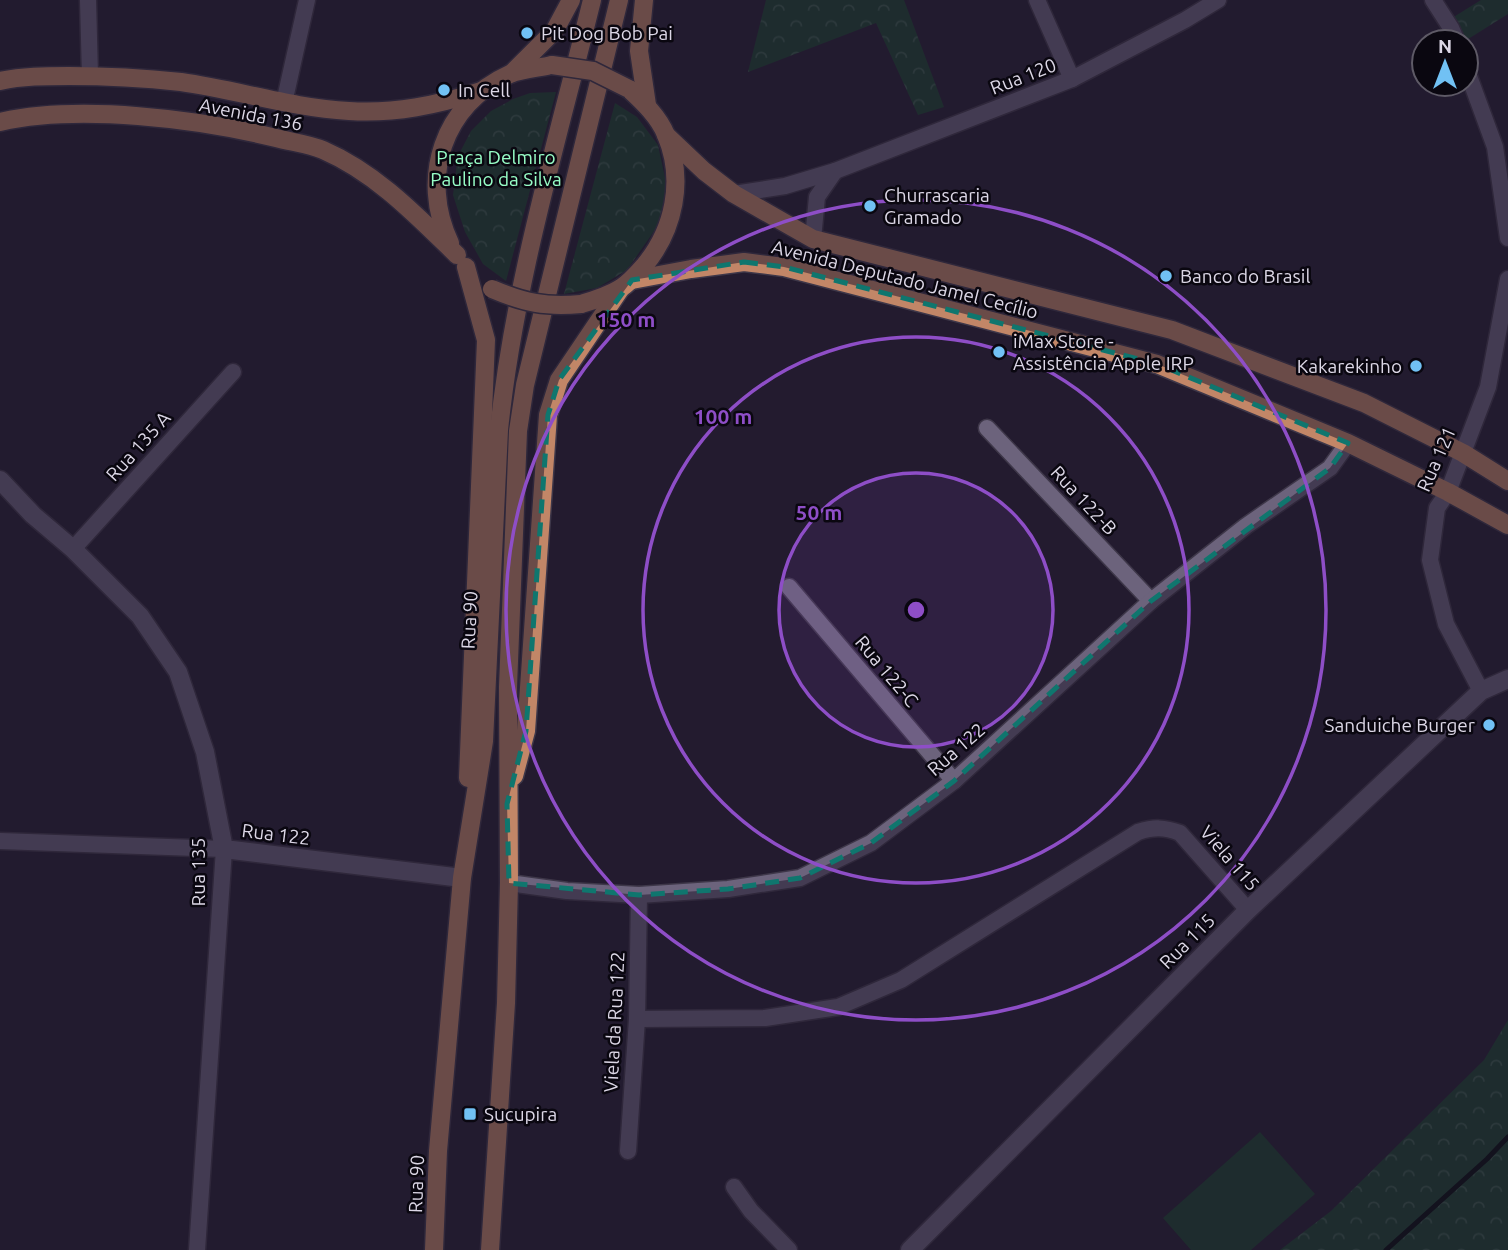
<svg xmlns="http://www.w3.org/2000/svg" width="1508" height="1250" font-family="Ubuntu,sans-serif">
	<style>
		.grass { fill: #19422e }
		.forest { fill: url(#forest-crowns) }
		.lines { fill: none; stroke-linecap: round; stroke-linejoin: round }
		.stream { stroke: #010809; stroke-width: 5 }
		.minor-casing { stroke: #3e3749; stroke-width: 19 }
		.tertiary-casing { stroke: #3e3749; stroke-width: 21 }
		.primary-casing { stroke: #3e3749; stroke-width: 21 }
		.minor { stroke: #6c637c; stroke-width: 16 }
		.tertiary { stroke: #6c637c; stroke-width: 18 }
		.primary { stroke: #c28667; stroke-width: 18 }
		.primary-bridge-casing { stroke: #3e3749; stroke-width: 21; stroke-linecap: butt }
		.primary-bridge { stroke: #c28667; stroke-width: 18 }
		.marked { fill: none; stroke: #0f766e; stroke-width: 5; stroke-dasharray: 14 9; stroke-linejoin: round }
		.ring { fill: none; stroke: #8e4ec7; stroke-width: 3.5 }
		.poi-dot { fill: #71c1f4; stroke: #0a0710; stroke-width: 2.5 }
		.labels { text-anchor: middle; stroke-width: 5; stroke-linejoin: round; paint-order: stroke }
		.poi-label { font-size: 19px; fill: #dcd7e6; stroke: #0a0710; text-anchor: start }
		.street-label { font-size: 19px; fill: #dcd7e6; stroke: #0a0710 }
		.park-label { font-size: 19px; fill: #97fdc6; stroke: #0a0710 }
		.centre { fill: #8e4ec7; stroke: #0a0710; stroke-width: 3.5 }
		.ring-label { font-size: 21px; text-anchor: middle; font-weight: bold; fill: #8e4ec7; stroke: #0a0710; stroke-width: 5; stroke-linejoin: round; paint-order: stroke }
	</style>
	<defs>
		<pattern id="forest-crowns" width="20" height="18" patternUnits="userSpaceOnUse" patternTransform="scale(1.75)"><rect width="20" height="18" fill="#19422e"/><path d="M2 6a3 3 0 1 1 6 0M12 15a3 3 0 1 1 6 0" fill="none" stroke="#3a5d4c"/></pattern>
	</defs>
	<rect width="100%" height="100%" fill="#231b2f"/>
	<path class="grass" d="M1260,1132L1315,1194L1251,1250H1191L1163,1218Z"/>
	<g class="forest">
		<path d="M766,0H904L944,107L918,115L876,23L748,72Z"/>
		<path d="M1481,0H1508V14L1465,41L1452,18Z"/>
		<path d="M556,92L506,281L483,264L465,232L453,195L458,156L471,131L491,111L513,99L530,93Z"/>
		<path d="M615,103L637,117L658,145L667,187L659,224L627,270L597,288L564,294Z"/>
		<path d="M1508,1020V1250H1280L1331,1211L1484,1060Z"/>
	</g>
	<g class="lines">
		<path class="stream" d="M1386,1250L1487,1159L1508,1137"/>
		<g class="minor-casing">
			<g id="minor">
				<path d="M88,0L90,76"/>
				<path d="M1037,0L1072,79"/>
				<path d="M1433,0L1451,28L1457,42"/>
				<path d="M1466,68L1495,147L1508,238"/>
				<path d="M284,103L307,0"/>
				<path d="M734,194L785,186L835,171L1072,79L1185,20L1218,0"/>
				<path d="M813,239L817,197L835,171"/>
				<path d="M987,428L1151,601"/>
				<path d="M73,549L233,372"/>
				<path d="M789,587L954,781"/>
				<path d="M1481,691L1446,624L1430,560L1437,508L1448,492L1488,387L1508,279"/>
				<path d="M0,841L224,849L197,1250"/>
				<path d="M509,883L567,891L639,895L728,889L800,878L871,843L954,781L1151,601L1246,526L1330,468L1348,443"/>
				<path d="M637,1019L765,1018L838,1007L901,980L1138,832C1154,827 1164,827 1180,833L1248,910"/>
				<path d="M628,1151L637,1019L639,895"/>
				<path d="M734,1187L751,1211L789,1250"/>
			</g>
		</g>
		<g class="tertiary-casing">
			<g id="tertiary">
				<path d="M0,480L33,515L73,549L140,616L178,672L205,752L224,849L462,878"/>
				<path d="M910,1250L1248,910L1481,691L1508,679"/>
			</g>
		</g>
		<g class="primary-casing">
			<g id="primary">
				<path d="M644,0L639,51L647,105"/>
				<path d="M512,73L555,30L571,0"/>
				<path d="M0,81C22,76 46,76 69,76C106,76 144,78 181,82C238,90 292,108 349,111C395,114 437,105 481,91"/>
				<path d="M0,122C79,104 198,119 276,138C291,142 309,144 323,150C376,173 416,215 457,255"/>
				<path d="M666,135L704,171L734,194L813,239L1172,330L1364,403L1463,453L1508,481"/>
				<path d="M450,243C419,178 443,104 510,74C522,69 539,68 552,65"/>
				<path d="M466,267L486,340L468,778"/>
				<path d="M632,280L691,269L744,262L784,267L1157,364L1348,443L1448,492L1508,525"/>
				<path d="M581,304C595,300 608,296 621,288C630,282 637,274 644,266C674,230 685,180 666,135C659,117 643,102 629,89"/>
				<path d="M514,776L526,731L548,415L559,380L621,288"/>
				<path d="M434,1250L438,1151L462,878L484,741L499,430C514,284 557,142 592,0"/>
				<path d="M490,1250L506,1003L509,883L508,687L518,431L525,385L619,0"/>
			</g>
		</g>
		<use href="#minor" class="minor"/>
		<use href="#tertiary" class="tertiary"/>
		<use href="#primary" class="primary"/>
		<g class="primary-bridge-casing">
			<g id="primary-bridge">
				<path d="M552,65L593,71L629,89"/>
				<path d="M492,289C525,303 545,307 581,304"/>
			</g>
		</g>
		<use href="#primary-bridge" class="primary-bridge"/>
	</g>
	<path d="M0 0H1508V1250H0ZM744,262L784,267L1157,364L1348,443L1330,468L1151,601L954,781L871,843L800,878L728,889L639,895L509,883L507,804L526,731L548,415L559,380L632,280Z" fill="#231b2f" fill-opacity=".55" fill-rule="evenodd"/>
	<path class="marked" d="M744,262L784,267L1157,364L1348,443L1330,468L1151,601L954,781L871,843L800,878L728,889L639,895L509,883L507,804L526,731L548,415L559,380L632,280Z"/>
	<circle cx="916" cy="610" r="137" fill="#8e4ec7" fill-opacity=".12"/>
	<g class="ring">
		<circle cx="916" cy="610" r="137"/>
		<circle cx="916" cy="610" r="273"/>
		<circle cx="916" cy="610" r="410"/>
	</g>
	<g class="poi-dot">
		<circle cx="527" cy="33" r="7"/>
		<circle cx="444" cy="90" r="7"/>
		<circle cx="870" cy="206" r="7"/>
		<circle cx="1166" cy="276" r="7"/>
		<circle cx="999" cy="352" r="7"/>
		<circle cx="1416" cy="366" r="7"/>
		<circle cx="1489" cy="725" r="7"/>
		<rect x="463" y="1107" width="14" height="14" rx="3.5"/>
	</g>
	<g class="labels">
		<g class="poi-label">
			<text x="541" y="40">Pit Dog Bob Pai</text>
			<text x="458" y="97">In Cell</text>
			<text x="884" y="202">Churrascaria<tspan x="884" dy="22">Gramado</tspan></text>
			<text x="1180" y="283">Banco do Brasil</text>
			<text x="1013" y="348">iMax Store -<tspan x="1013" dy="22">Assistência Apple IRP</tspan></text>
			<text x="1402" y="373" text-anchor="end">Kakarekinho</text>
			<text x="1475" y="732" text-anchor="end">Sanduiche Burger</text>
			<text x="484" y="1121">Sucupira</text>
		</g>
		<g class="street-label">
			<text transform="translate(1023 76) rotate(-21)" y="7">Rua 120</text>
			<text transform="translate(251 114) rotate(11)" y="7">Avenida 136</text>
			<text transform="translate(905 279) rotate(14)" y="7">Avenida Deputado Jamel Cecílio</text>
			<text transform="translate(138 446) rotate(-48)" y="7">Rua 135 A</text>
			<text transform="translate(1436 459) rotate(-66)" y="7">Rua 121</text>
			<text transform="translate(1084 500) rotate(47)" y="7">Rua 122-B</text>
			<text transform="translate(469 620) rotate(-87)" y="7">Rua 90</text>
			<text transform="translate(887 671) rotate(50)" y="7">Rua 122-C</text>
			<text transform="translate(956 749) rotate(-41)" y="7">Rua 122</text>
			<text transform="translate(276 834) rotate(7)" y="7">Rua 122</text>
			<text transform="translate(1230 858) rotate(49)" y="7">Viela 115</text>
			<text transform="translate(198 872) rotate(-90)" y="7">Rua 135</text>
			<text transform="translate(1187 941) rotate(-45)" y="7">Rua 115</text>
			<text transform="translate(614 1022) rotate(-87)" y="7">Viela da Rua 122</text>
			<text transform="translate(416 1184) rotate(-88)" y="7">Rua 90</text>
		</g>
		<g class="park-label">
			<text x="496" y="164">Praça Delmiro<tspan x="496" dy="22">Paulino da Silva</tspan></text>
		</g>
	</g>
	<circle cx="916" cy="610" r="10" class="centre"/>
	<g class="ring-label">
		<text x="626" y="327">150 m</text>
		<text x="723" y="424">100 m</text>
		<text x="819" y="520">50 m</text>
	</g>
	<g transform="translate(1445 63)"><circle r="33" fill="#0a0710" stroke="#5e5a66" stroke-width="2"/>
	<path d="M0-5L12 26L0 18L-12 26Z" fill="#71c1f4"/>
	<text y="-10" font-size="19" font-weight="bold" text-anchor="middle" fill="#dcd7e6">N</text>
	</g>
</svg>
